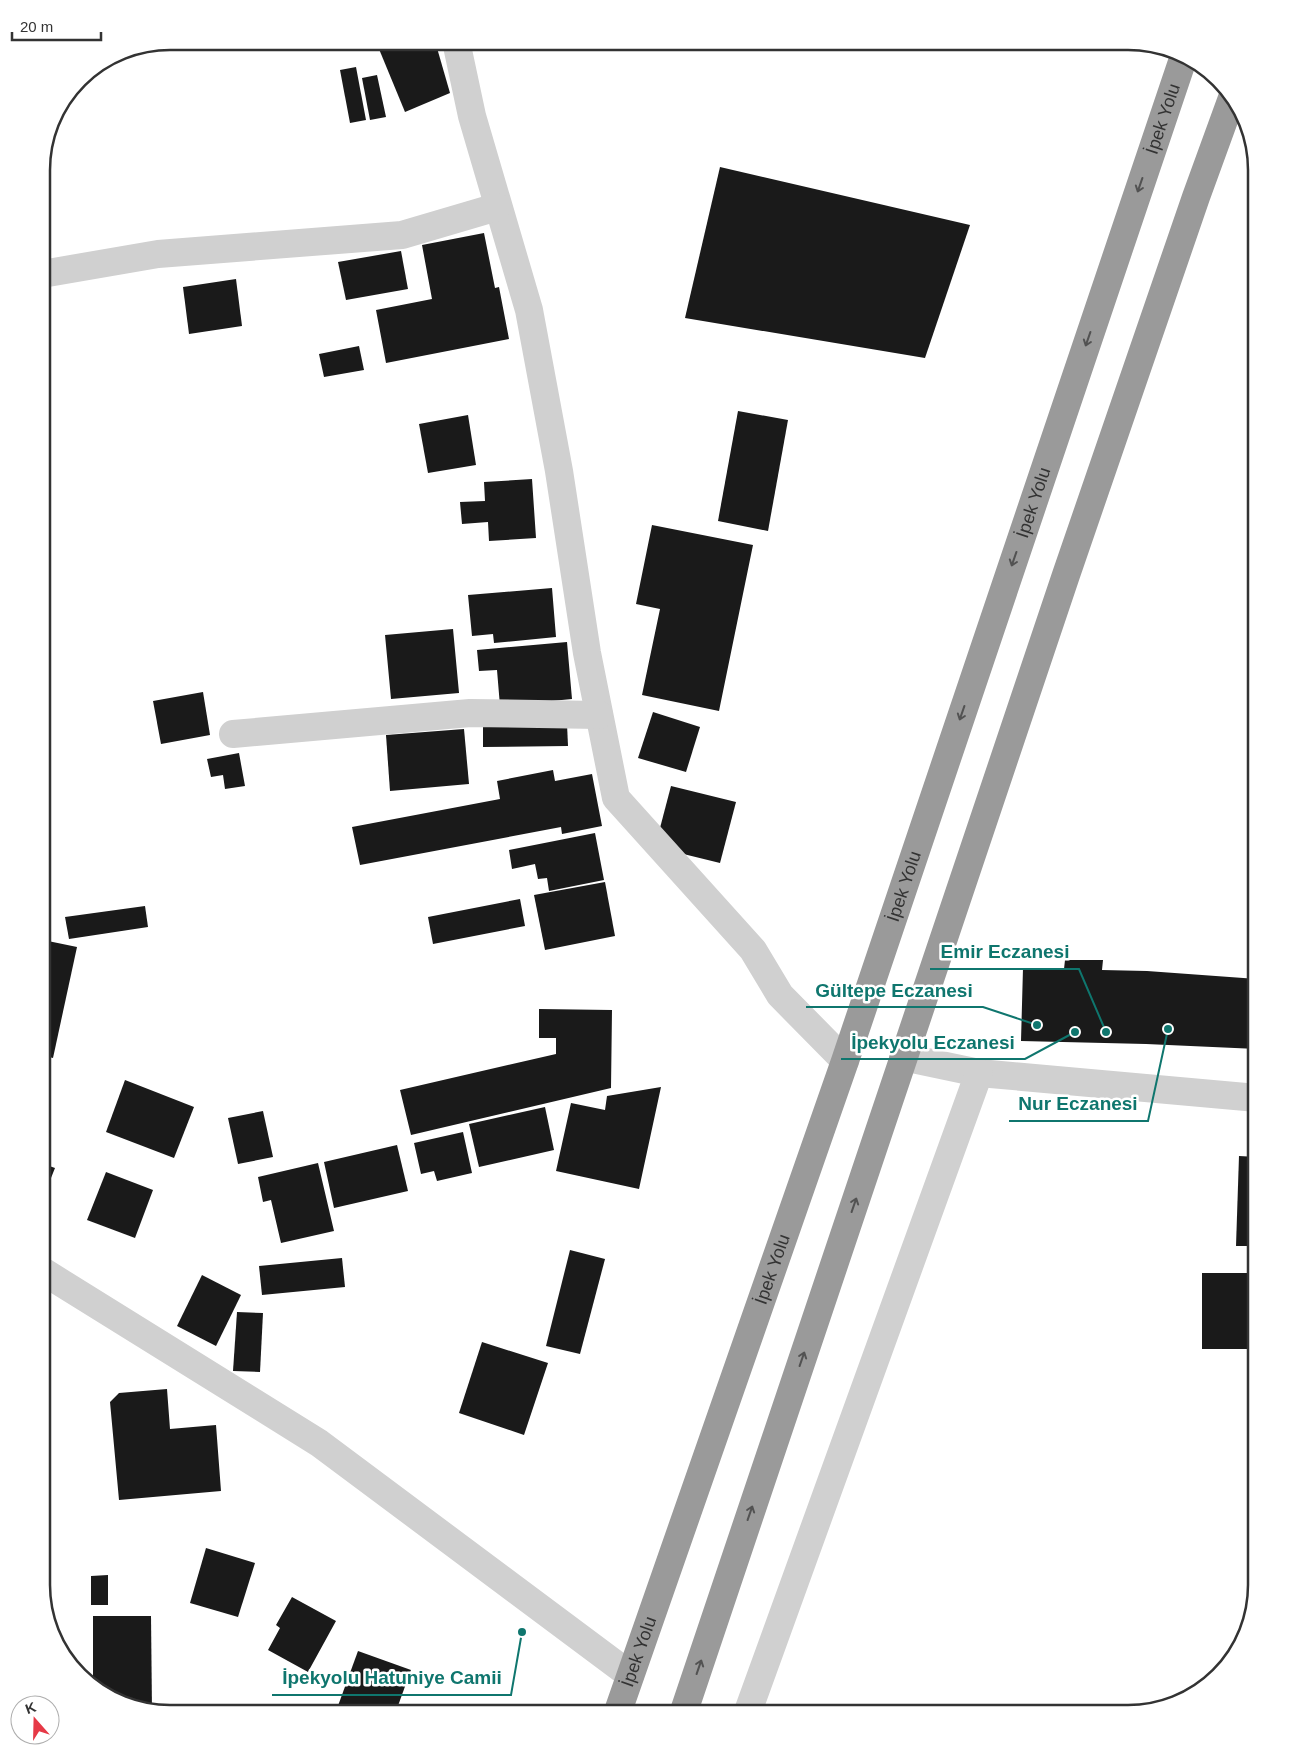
<svg xmlns="http://www.w3.org/2000/svg" width="1298" height="1755" font-family="Arial,sans-serif">
	<style>
		.building { fill: #1a1a1a }
		.lines { fill: none; stroke-linecap: round; stroke-linejoin: round }
		.minor { stroke: #d0d0d0; stroke-width: 28 }
		.highway { stroke: #9a9a9a; stroke-width: 28 }
		.oneway { stroke: #525252 }
		.labels { text-anchor: middle; stroke-width: 5; stroke-linejoin: round; paint-order: stroke }
		.street-label { font-size: 18px; fill: #333; stroke: #fff }
		.rim { fill: none; stroke: #333; stroke-width: 2.5 }
		.leader { fill: none; stroke: #0f766e; stroke-width: 2 }
		.callout-dot { fill: #0f766e; stroke: #fff; stroke-width: 2 }
		.callout-label { font-size: 19px; text-anchor: middle; font-weight: bold; fill: #0f766e; stroke: #fff; stroke-width: 5; stroke-linejoin: round; paint-order: stroke }
	</style>
	<rect width="100%" height="100%" fill="#fff"/>
	<g class="building">
		<path d="M384,41H435L450,93L405,112L379,49Z"/>
		<path d="M356,67L366,120L350,123L340,70Z"/>
		<path d="M377,75L386,117L370,120L362,78Z"/>
		<path d="M720,167L970,225L925,358L685,318Z"/>
		<path d="M484,233L495,288L499,287L509,339L386,363L376,310L432,299L422,245Z"/>
		<path d="M401,251L408,289L346,300L338,262Z"/>
		<path d="M236,279L242,326L189,334L183,287Z"/>
		<path d="M359,346L364,370L324,377L319,354Z"/>
		<path d="M738,411L788,420L768,531L718,521Z"/>
		<path d="M468,415L476,465L428,473L419,424Z"/>
		<path d="M532,479L536,538L489,541L488,522L462,524L460,502L485,501L484,482Z"/>
		<path d="M652,525L753,545L719,711L642,695L660,609L636,604Z"/>
		<path d="M552,588L556,637L494,643L493,634L472,636L468,595Z"/>
		<path d="M453,629L459,693L391,699L385,635Z"/>
		<path d="M567,642L572,699L500,706L497,670L479,671L477,650Z"/>
		<path d="M203,692L210,735L161,744L153,701Z"/>
		<path d="M653,712L700,727L686,772L638,758Z"/>
		<path d="M567,724L568,746L483,747V726Z"/>
		<path d="M464,729L469,784L390,791L386,735Z"/>
		<path d="M239,753L245,786L225,789L223,775L211,777L207,759Z"/>
		<path d="M553,770L555,781L592,774L602,826L562,834L561,827L360,865L352,827L500,799L497,781Z"/>
		<path d="M671,786L736,802L720,863L655,847Z"/>
		<path d="M595,833L604,880L549,891L547,878L538,879L535,864L512,869L509,850Z"/>
		<path d="M605,882L615,936L545,950L534,895Z"/>
		<path d="M520,899L525,926L433,944L428,917Z"/>
		<path d="M145,906L148,927L69,939L65,917Z"/>
		<path d="M48,941L77,947L53,1058L41,1055V973Z"/>
		<path d="M1065,960H1103L1102,970L1147,971L1257,979V1049L1146,1044L1021,1041L1023,968L1064,969Z"/>
		<path d="M539,1009L612,1010L611,1088L411,1135L400,1090L556,1054V1038H539Z"/>
		<path d="M125,1080L194,1107L174,1158L106,1132Z"/>
		<path d="M661,1087L639,1189L556,1171L571,1103L605,1110L607,1096Z"/>
		<path d="M545,1107L554,1150L479,1167L469,1124Z"/>
		<path d="M263,1111L273,1157L238,1164L228,1118Z"/>
		<path d="M463,1132L472,1173L437,1181L434,1171L421,1174L414,1143Z"/>
		<path d="M397,1145L408,1191L334,1208L324,1162Z"/>
		<path d="M1239,1156L1257,1157V1246H1236Z"/>
		<path d="M41,1163L55,1168L41,1203Z"/>
		<path d="M318,1163L334,1231L281,1243L271,1200L263,1202L258,1177Z"/>
		<path d="M106,1172L153,1190L135,1238L87,1220Z"/>
		<path d="M570,1250L605,1259L580,1354L546,1346Z"/>
		<path d="M342,1258L345,1287L262,1295L259,1266Z"/>
		<rect x="1202" y="1273" width="55" height="76"/>
		<path d="M202,1275L241,1295L216,1346L177,1326Z"/>
		<path d="M237,1312L263,1313L260,1372L233,1371Z"/>
		<path d="M482,1342L548,1363L524,1435L459,1413Z"/>
		<path d="M167,1389L170,1429L216,1425L221,1491L119,1500L110,1402L119,1393Z"/>
		<path d="M206,1548L255,1563L238,1617L190,1603Z"/>
		<path d="M108,1575V1605H91V1576Z"/>
		<path d="M292,1597L336,1621L308,1672L268,1650L280,1628L276,1625Z"/>
		<path d="M93,1616H151L152,1711L105,1696L93,1684Z"/>
		<path d="M358,1651L411,1670L395,1714H335Z"/>
	</g>
	<g class="lines">
		<g class="minor">
			<path d="M456,41L472,116L529,310L559,471L587,653L616,798L753,950L780,995L845,1061"/>
			<path d="M42,274L158,254L402,235L497,207"/>
			<path d="M233,734L470,713L599,715"/>
			<path d="M903,1057L979,1073L1257,1098"/>
			<path d="M41,1273L44,1272L319,1443L630,1675"/>
			<path d="M747,1714L979,1073"/>
		</g>
		<g class="highway">
			<path id="s1" d="M617,1714L845,1061L1184,56"/>
			<path d="M683,1714L1066,575L1196,197L1232,98"/>
		</g>
	</g>
	<defs><path id="oneway-shaft" d="M-6 0H5M1.5-3L5.5 0L1.5 3" fill="none" stroke-width="1.6" stroke-linecap="round" stroke-linejoin="round" transform="scale(1.25)"/></defs>
	<g class="oneway">
		<use href="#oneway-shaft" transform="translate(1140 185) rotate(109)"/>
		<use href="#oneway-shaft" transform="translate(1088 339) rotate(109)"/>
		<use href="#oneway-shaft" transform="translate(1014 559) rotate(109)"/>
		<use href="#oneway-shaft" transform="translate(962 713) rotate(109)"/>
		<use href="#oneway-shaft" transform="translate(854 1205) rotate(-71)"/>
		<use href="#oneway-shaft" transform="translate(802 1359) rotate(-71)"/>
		<use href="#oneway-shaft" transform="translate(750 1513) rotate(-71)"/>
		<use href="#oneway-shaft" transform="translate(699 1667) rotate(-71)"/>
	</g>
	<g class="labels">
		<g class="street-label">
			<text dy="6" stroke="none"><textPath href="#s1" startOffset="1686">İpek Yolu</textPath></text>
			<text dy="6" stroke="none"><textPath href="#s1" startOffset="1281">İpek Yolu</textPath></text>
			<text dy="6" stroke="none"><textPath href="#s1" startOffset="876">İpek Yolu</textPath></text>
			<text dy="6" stroke="none"><textPath href="#s1" startOffset="471">İpek Yolu</textPath></text>
			<text dy="6" stroke="none"><textPath href="#s1" startOffset="66">İpek Yolu</textPath></text>
		</g>
	</g>
	<path d="M0 0H1298V1755H0ZM170 50H1128A120 120 0 0 1 1248 170V1585A120 120 0 0 1 1128 1705H170A120 120 0 0 1 50 1585V170A120 120 0 0 1 170 50Z" fill="#fff" fill-rule="evenodd"/>
	<path class="rim" d="M170 50H1128A120 120 0 0 1 1248 170V1585A120 120 0 0 1 1128 1705H170A120 120 0 0 1 50 1585V170A120 120 0 0 1 170 50Z"/>
	<path class="leader" d="M1106 1032L1079 969H930M1037 1025L983 1007H806M1075 1032L1025 1059H841M1168 1029L1148 1121H1009M522 1632L511 1695H272"/>
	<g class="callout-dot">
		<circle cx="1106" cy="1032" r="5"/>
		<circle cx="1037" cy="1025" r="5"/>
		<circle cx="1075" cy="1032" r="5"/>
		<circle cx="1168" cy="1029" r="5"/>
		<circle cx="522" cy="1632" r="5"/>
	</g>
	<g class="callout-label">
		<text x="1005" y="958">Emir Eczanesi</text>
		<text x="894" y="997">Gültepe Eczanesi</text>
		<text x="933" y="1049">İpekyolu Eczanesi</text>
		<text x="1078" y="1110">Nur Eczanesi</text>
		<text x="392" y="1684">İpekyolu Hatuniye Camii</text>
	</g>
	<g transform="translate(35 1720) rotate(340)"><circle r="24" fill="#ffffff" stroke="#adadad"/>
	<path d="M0-4L9 19L0 12L-9 19Z" fill="#e63946"/>
	<text y="-8" font-size="14" font-weight="bold" text-anchor="middle" fill="#333333">K</text>
	</g>
	<path d="M12 32v8h89v-8" fill="none" stroke="#333333" stroke-width="2.5"/>
	<text x="20" y="32" font-size="15" fill="#333333" stroke="#ffffff" stroke-width="4" paint-order="stroke">20 m</text>
</svg>
